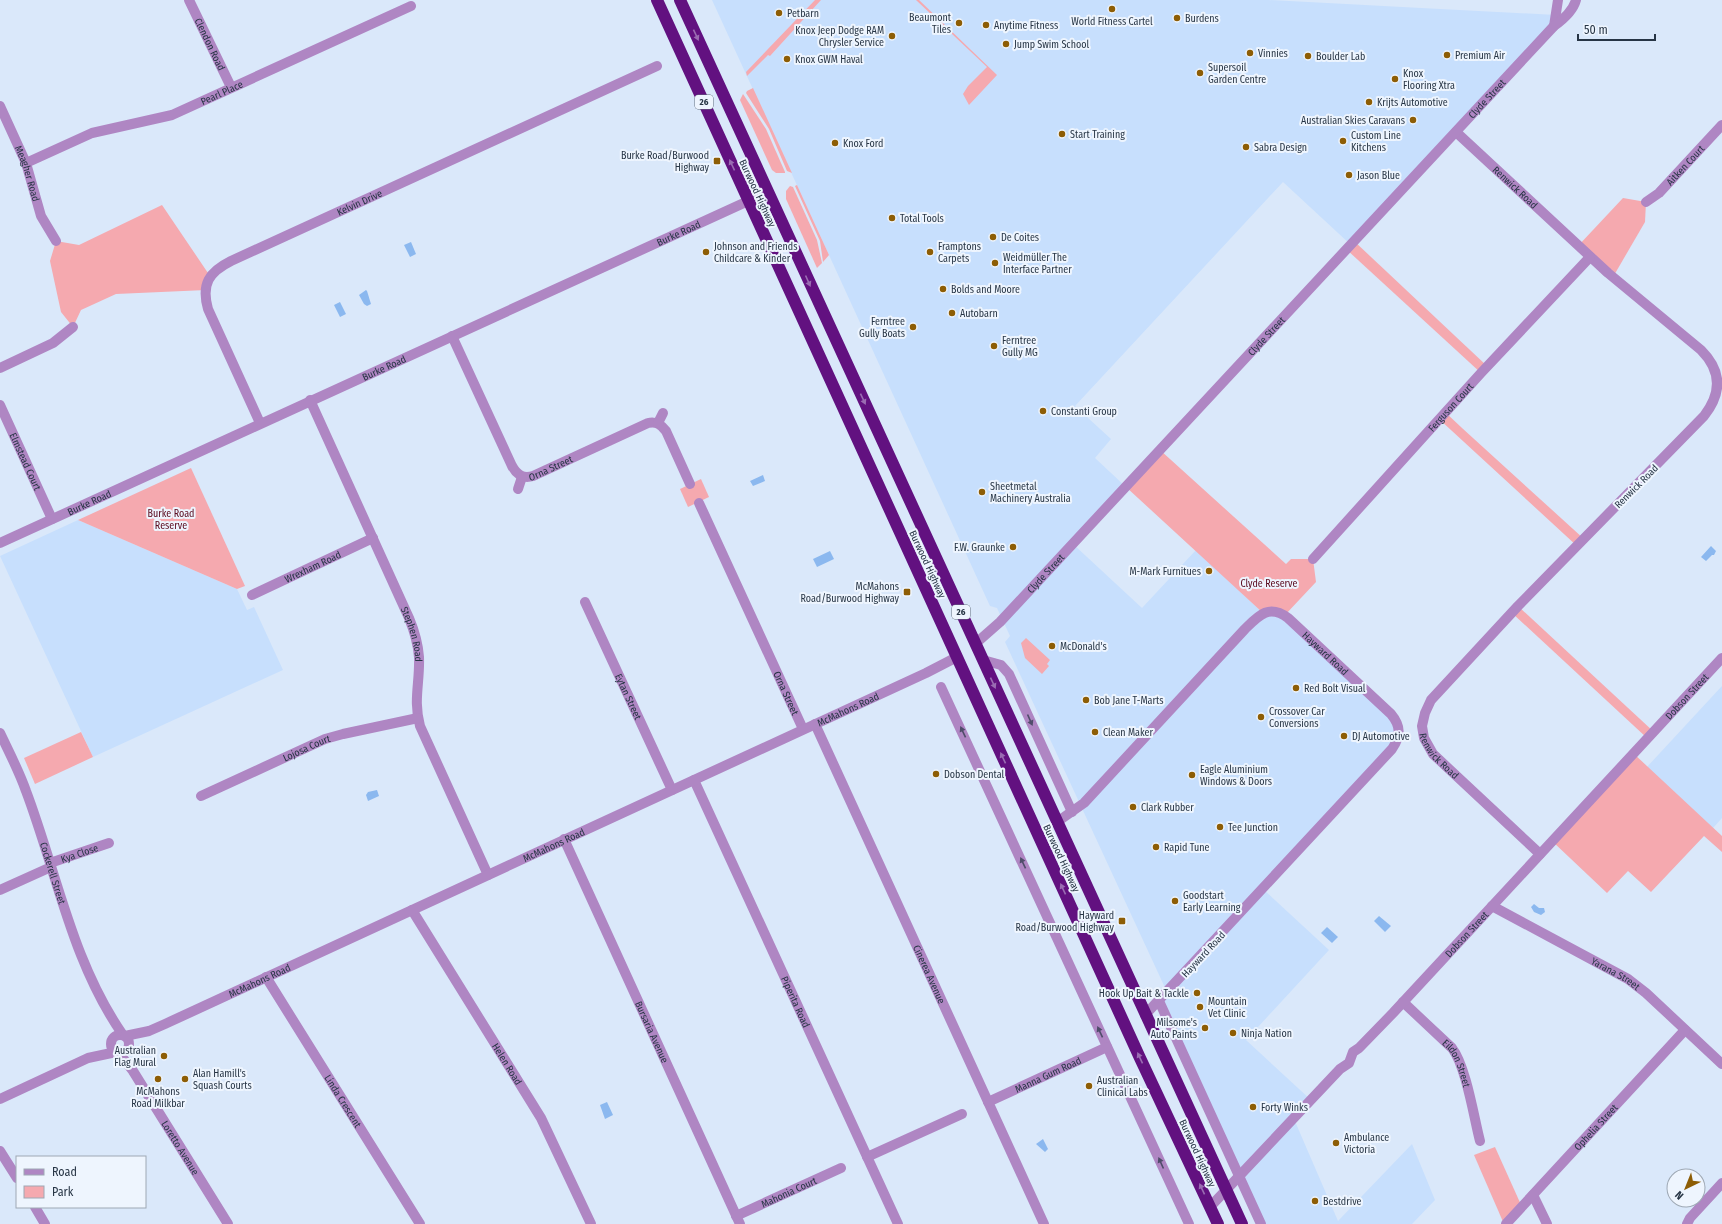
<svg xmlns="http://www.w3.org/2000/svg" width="1722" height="1224" font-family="'Fira Sans Condensed',sans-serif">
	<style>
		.built { fill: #c7dffd }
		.green { fill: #f5a9af }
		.water { fill: #8bb8ef }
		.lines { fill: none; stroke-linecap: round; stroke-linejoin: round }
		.minor { stroke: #af86c3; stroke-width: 10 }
		.highway { stroke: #621180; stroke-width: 12 }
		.oneway { fill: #9a6cb2 }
		.oneway2 { fill: #504d6b }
		.poi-dot { fill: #8d5d05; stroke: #eef5fe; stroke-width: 1.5 }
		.labels { text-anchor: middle; stroke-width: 4; stroke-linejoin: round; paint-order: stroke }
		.shield { fill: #eef5fe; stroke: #636f7c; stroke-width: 1 }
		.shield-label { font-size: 9px; font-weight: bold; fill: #273545 }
		.poi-label { font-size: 10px; fill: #273545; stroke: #eef5fe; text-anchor: start }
		.street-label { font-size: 10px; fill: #273545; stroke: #eef5fe }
		.park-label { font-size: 10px; fill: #59081c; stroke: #eef5fe }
	</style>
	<rect width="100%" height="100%" fill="#dae8fa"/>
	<g class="built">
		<path d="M712,0H1268L1557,15L1554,26L1351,245L1283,182L1075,406L1111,439L1095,458L1126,487L1073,544L1142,608L1196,550L1263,613L1274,612L1391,714L1399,738L1263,889L1329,950L1246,1040L1311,1100L1294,1119L1338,1221L1412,1144L1435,1200L1412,1224H1261L1159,1001L1167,992L1005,642L1010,636L997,608L990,606Z"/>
		<path d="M78,520L237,589L247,610L254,607L283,670L93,757L0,556Z"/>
		<path d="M1722,686V818L1713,828L1647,767Z"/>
	</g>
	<g class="green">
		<path d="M815,0H821L770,56L768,55L747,76L746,72Z"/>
		<path d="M916,0H919L997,75L969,105L963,94L968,86L987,67Z"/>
		<path d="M753,88L792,173L787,171L769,129L746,93L747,91Z"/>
		<path d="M743,94L766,129L785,172V173H776L772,170L740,100Z"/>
		<path d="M797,185L829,255L823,262L820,241L795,186Z"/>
		<path d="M790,186L793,187L817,240L822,263L817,268L786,199V191Z"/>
		<path d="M1623,198L1646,202L1645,222L1613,277L1578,246Z"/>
		<path d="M162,205L210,276L206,290L116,294L81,310L73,327L61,312L50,261L56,241L79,245Z"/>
		<path d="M1354,241L1487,366L1481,373L1346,249Z"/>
		<path d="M1445,412L1462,428L1584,539L1577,546L1439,419Z"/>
		<path d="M1160,450L1286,564L1291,559H1313L1316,582L1285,615L1263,613L1126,487Z"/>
		<path d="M191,468L245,586L237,589L78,520Z"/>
		<path d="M701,479L709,497L688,507L680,489Z"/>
		<path d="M1518,606L1654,732L1647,738L1512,613Z"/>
		<path d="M1026,638L1050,660L1047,664L1049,666L1042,674L1025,658L1021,643Z"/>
		<path d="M81,732L93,757L35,784L24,758Z"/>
		<path d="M1633,753L1722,836V852L1704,836L1651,892L1628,871L1607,893L1552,841Z"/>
		<path d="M1495,1147L1522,1207L1504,1224L1474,1155Z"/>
	</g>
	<g class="water">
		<path d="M411,242L416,254L410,257L404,245Z"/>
		<path d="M366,290L367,291L371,304L367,306L364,304L359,295Z"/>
		<path d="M340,302L346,314L340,317L334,305Z"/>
		<path d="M763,475L765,481L753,486L750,481Z"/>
		<path d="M1711,546L1716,551L1714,555H1712L1706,561L1701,557Z"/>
		<path d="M830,551L834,559L817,567L813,559Z"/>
		<path d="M377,790L379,796L368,801L366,795L368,792Z"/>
		<path d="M1534,904L1539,908H1544L1545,912L1541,915L1534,912L1531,907Z"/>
		<path d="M1379,916L1391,926L1385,932L1374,921Z"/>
		<path d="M1327,927L1338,937L1332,943L1321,933Z"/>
		<path d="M607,1102L613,1115L605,1119L600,1105Z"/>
		<path d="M1043,1139L1048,1149L1045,1152L1036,1144Z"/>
	</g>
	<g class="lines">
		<g class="minor">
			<path id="s1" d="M189,0L231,87"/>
			<path d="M1554,26L1558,0"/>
			<path id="s2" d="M0,106L26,163L41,216L56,241"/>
			<path id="s3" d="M1456,132L1608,273L1701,350C1722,371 1722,393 1704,416L1518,606L1431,700L1425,713L1422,726L1424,738L1433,754L1540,854"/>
			<path id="s4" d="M26,163L92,133L172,115L411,6"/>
			<path id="s5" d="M1646,202L1659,193L1722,125"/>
			<path id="s6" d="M452,336L512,466C517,475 523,479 533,476L648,423C656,421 661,424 666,431L690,484"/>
			<path d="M0,368L53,343L73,327"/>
			<path id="s7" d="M310,400L409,618C414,630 418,644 419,657C420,683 413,700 420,726L488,875"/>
			<path id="s8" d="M0,405L52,519"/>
			<path id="s9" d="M260,423L208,309C201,284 209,272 231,261L657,66"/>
			<path d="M658,423L663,413"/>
			<path d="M518,489L522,477"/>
			<path id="s10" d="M699,503L803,729"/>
			<path id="s11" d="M0,543L768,192"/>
			<path id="s12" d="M1313,559L1481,373L1590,257"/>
			<path id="s13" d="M252,595L373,538"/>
			<path id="s14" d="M585,602L672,790"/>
			<path id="s15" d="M975,644L1000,622L1554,26C1564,19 1573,11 1576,0"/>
			<path d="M983,660L1001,665L1009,674L1072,812"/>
			<path d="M941,687L1189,1224"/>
			<path id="s16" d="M815,724L1044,1224"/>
			<path id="s17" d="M0,733C9,752 19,771 26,791C57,873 72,962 123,1035"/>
			<path id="s18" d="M694,780L898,1224"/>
			<path id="s19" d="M201,796L325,739L343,734L418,718"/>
			<path id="s20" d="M1057,822L1084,803L1245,629C1259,615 1269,604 1288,618L1391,714C1401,726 1401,736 1392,749L1145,1015"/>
			<path id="s21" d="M564,839L740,1224"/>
			<path id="s22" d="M50,863L109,843"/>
			<path d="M0,890L51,867"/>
			<path id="s23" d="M1492,906L1628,979L1646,993L1722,1064"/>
			<path id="s24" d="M412,910L541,1118L591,1224"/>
			<path id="s25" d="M266,977L420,1224"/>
			<path d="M1159,1001L1261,1224"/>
			<path id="s26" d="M1403,1002L1452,1048C1466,1066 1474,1118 1480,1141"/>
			<circle cx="120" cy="1044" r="9"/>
			<path id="s27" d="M125,1036L149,1031L165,1024L926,673L957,657"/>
			<path id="s28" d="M119,1053L133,1071L228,1224"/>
			<path d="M0,1099L88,1058L116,1052"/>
			<path id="s29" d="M988,1102L1107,1047"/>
			<path d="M0,1151L17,1178"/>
			<path d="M867,1157L962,1114"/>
			<path d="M1533,1195L1547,1224"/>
			<path d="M35,1207L45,1224"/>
			<path id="s30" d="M1210,1207L1340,1069L1349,1063L1353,1052L1359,1048L1393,1013L1722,658"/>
			<path id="s31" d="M736,1216L841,1168"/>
			<path id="s32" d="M1506,1224L1685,1030"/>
			<path d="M1687,1224L1690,1218L1722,1183"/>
		</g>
		<g class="highway">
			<path d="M657,0L1140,1058L1218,1224"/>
			<path d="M680,0L1242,1224"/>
		</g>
	</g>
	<defs><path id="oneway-solid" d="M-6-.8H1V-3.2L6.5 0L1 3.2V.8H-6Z"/></defs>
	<g class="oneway">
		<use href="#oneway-solid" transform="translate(696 35) rotate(65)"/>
		<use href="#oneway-solid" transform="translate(732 165) rotate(-115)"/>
		<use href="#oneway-solid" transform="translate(808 281) rotate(66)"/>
		<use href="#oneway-solid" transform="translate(863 399) rotate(65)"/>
		<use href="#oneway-solid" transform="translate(993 683) rotate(65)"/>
		<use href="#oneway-solid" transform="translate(1003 758) rotate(-115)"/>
		<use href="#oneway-solid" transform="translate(1063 889) rotate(-115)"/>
		<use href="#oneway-solid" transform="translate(1140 1058) rotate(-115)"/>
		<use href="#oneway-solid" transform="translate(1202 1189) rotate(-115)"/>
	</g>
	<g class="oneway2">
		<use href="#oneway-solid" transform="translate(1030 720) rotate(66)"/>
		<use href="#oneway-solid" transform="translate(963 732) rotate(-115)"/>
		<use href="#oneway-solid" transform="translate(1023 863) rotate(-115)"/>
		<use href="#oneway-solid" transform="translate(1100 1032) rotate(-115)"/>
		<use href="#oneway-solid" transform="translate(1161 1163) rotate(-114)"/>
	</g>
	<g class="poi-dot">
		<circle cx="1112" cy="9" r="4"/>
		<circle cx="779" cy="13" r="4"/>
		<circle cx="1177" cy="18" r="4"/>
		<circle cx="959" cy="23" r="4"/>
		<circle cx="986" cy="25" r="4"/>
		<circle cx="892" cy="36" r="4"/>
		<circle cx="1006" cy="44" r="4"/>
		<circle cx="1250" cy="53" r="4"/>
		<circle cx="1447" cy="55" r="4"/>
		<circle cx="1308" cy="56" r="4"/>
		<circle cx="787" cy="59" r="4"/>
		<circle cx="1200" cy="73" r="4"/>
		<circle cx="1395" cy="79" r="4"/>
		<circle cx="1369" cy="102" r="4"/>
		<circle cx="1413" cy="120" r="4"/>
		<circle cx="1062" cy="134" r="4"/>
		<circle cx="1343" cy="141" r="4"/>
		<circle cx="835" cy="143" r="4"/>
		<circle cx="1246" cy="147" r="4"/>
		<rect x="713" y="157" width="8" height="8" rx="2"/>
		<circle cx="1349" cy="175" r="4"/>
		<circle cx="892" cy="218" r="4"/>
		<circle cx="993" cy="237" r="4"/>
		<circle cx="706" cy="252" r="4"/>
		<circle cx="930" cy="252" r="4"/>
		<circle cx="995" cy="263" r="4"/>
		<circle cx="943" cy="289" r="4"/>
		<circle cx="952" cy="313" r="4"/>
		<circle cx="913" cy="327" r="4"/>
		<circle cx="994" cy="346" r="4"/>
		<circle cx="1043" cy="411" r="4"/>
		<circle cx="982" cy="492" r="4"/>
		<circle cx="1013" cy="547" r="4"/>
		<circle cx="1209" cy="571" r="4"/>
		<rect x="903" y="588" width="8" height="8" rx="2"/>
		<circle cx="1052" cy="646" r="4"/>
		<circle cx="1296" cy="688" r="4"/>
		<circle cx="1086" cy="700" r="4"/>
		<circle cx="1261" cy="717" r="4"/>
		<circle cx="1095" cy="732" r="4"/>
		<circle cx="1344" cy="736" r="4"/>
		<circle cx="936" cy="774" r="4"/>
		<circle cx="1192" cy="775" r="4"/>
		<circle cx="1133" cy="807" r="4"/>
		<circle cx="1220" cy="827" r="4"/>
		<circle cx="1156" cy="847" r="4"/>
		<circle cx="1175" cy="901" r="4"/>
		<rect x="1118" y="917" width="8" height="8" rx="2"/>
		<circle cx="1197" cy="993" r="4"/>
		<circle cx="1200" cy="1007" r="4"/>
		<circle cx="1205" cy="1028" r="4"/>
		<circle cx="1233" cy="1033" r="4"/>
		<circle cx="164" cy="1056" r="4"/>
		<circle cx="158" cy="1079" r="4"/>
		<circle cx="185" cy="1079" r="4"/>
		<circle cx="1089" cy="1086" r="4"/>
		<circle cx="1253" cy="1107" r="4"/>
		<circle cx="1336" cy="1143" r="4"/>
		<circle cx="1315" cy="1201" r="4"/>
	</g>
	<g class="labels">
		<g class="shield">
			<rect x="695" y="95" width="18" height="14" rx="3"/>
			<rect x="952" y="605" width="18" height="14" rx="3"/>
		</g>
		<g class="shield-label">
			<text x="704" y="105">26</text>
			<text x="961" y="615">26</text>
		</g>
		<g class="poi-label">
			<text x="787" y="17">Petbarn</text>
			<text x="951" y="21" text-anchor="end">Beaumont<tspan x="951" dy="12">Tiles</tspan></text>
			<text x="1185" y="22">Burdens</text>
			<text x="1112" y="25" text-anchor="middle">World Fitness Cartel</text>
			<text x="994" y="29">Anytime Fitness</text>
			<text x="884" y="34" text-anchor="end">Knox Jeep Dodge RAM<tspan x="884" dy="12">Chrysler Service</tspan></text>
			<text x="1014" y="48">Jump Swim School</text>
			<text x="1258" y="57">Vinnies</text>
			<text x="1455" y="59">Premium Air</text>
			<text x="1316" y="60">Boulder Lab</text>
			<text x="795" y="63">Knox GWM Haval</text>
			<text x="1208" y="71">Supersoil<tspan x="1208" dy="12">Garden Centre</tspan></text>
			<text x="1403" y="77">Knox<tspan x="1403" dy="12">Flooring Xtra</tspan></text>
			<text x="1377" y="106">Krijts Automotive</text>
			<text x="1405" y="124" text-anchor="end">Australian Skies Caravans</text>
			<text x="1070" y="138">Start Training</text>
			<text x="1351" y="139">Custom Line<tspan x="1351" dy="12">Kitchens</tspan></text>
			<text x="843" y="147">Knox Ford</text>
			<text x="1254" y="151">Sabra Design</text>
			<text x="709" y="159" text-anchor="end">Burke Road/Burwood<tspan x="709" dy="12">Highway</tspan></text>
			<text x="1357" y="179">Jason Blue</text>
			<text x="900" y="222">Total Tools</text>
			<text x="1001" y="241">De Coites</text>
			<text x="714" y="250">Johnson and Friends<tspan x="714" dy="12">Childcare &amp; Kinder</tspan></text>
			<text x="938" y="250">Framptons<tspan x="938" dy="12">Carpets</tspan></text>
			<text x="1003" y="261">Weidmüller The<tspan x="1003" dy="12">Interface Partner</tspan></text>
			<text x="951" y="293">Bolds and Moore</text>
			<text x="960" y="317">Autobarn</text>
			<text x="905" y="325" text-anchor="end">Ferntree<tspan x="905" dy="12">Gully Boats</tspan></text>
			<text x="1002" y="344">Ferntree<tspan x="1002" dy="12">Gully MG</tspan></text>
			<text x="1051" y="415">Constanti Group</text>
			<text x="990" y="490">Sheetmetal<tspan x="990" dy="12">Machinery Australia</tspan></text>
			<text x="1005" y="551" text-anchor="end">F.W. Graunke</text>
			<text x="1201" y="575" text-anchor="end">M-Mark Furnitues</text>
			<text x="899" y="590" text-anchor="end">McMahons<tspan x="899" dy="12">Road/Burwood Highway</tspan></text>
			<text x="1060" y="650">McDonald's</text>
			<text x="1304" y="692">Red Bolt Visual</text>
			<text x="1094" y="704">Bob Jane T-Marts</text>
			<text x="1269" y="715">Crossover Car<tspan x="1269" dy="12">Conversions</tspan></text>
			<text x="1103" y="736">Clean Maker</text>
			<text x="1352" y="740">DJ Automotive</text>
			<text x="1200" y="773">Eagle Aluminium<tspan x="1200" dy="12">Windows &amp; Doors</tspan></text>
			<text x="944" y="778">Dobson Dental</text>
			<text x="1141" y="811">Clark Rubber</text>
			<text x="1228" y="831">Tee Junction</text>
			<text x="1164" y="851">Rapid Tune</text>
			<text x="1183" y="899">Goodstart<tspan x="1183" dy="12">Early Learning</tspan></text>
			<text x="1114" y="919" text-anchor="end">Hayward<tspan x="1114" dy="12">Road/Burwood Highway</tspan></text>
			<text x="1189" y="997" text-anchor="end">Hook Up Bait &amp; Tackle</text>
			<text x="1208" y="1005">Mountain<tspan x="1208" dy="12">Vet Clinic</tspan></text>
			<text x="1197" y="1026" text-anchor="end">Milsome's<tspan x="1197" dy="12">Auto Paints</tspan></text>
			<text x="1241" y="1037">Ninja Nation</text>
			<text x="156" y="1054" text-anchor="end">Australian<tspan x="156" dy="12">Flag Mural</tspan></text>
			<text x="193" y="1077">Alan Hamill's<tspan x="193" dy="12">Squash Courts</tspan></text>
			<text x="1097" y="1084">Australian<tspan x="1097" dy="12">Clinical Labs</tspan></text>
			<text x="158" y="1095" text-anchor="middle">McMahons<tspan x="158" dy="12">Road Milkbar</tspan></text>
			<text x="1261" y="1111">Forty Winks</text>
			<text x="1344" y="1141">Ambulance<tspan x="1344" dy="12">Victoria</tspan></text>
			<text x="1323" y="1205">Bestdrive</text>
		</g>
		<g class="street-label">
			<text dy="4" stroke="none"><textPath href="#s1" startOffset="49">Clendon Road</textPath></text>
			<text dy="4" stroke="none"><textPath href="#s4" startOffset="209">Pearl Place</textPath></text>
			<text dy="4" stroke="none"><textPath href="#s15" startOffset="748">Clyde Street</textPath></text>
			<text dy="4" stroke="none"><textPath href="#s5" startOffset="54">Aitken Court</textPath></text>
			<text dy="4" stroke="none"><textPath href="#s2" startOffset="73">Meagher Road</textPath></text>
			<text dy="4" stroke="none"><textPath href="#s3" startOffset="81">Renwick Road</textPath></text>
			<text transform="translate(758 193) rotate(65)" y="4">Burwood Highway</text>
			<text dy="4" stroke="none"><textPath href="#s9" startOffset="326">Kelvin Drive</textPath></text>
			<text dy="4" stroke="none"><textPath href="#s11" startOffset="746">Burke Road</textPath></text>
			<text dy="4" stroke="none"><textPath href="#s15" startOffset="424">Clyde Street</textPath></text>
			<text dy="4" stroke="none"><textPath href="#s11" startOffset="422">Burke Road</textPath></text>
			<text dy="4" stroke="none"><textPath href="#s12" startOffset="205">Ferguson Court</textPath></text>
			<text dy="4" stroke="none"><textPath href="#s8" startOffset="62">Elmstead Court</textPath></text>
			<text dy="4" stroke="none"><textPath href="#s6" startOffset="188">Orna Street</textPath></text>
			<text transform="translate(1636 486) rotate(-45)" y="4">Renwick Road</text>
			<text dy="4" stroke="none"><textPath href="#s11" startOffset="98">Burke Road</textPath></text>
			<text transform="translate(928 564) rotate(65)" y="4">Burwood Highway</text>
			<text dy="4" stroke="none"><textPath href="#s13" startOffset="67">Wrexham Road</textPath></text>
			<text dy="4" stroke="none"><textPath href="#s15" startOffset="100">Clyde Street</textPath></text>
			<text dy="4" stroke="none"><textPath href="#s7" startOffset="256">Stephen Road</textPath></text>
			<text dy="4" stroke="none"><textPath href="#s20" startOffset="372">Hayward Road</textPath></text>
			<text dy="4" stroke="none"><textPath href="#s10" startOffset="209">Orna Street</textPath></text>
			<text dy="4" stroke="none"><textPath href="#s14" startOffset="104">Eytan Street</textPath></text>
			<text dy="4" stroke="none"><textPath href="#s30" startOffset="700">Dobson Street</textPath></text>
			<text dy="4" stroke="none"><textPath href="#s27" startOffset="794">McMahons Road</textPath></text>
			<text dy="4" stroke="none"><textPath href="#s19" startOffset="116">Lojosa Court</textPath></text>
			<text dy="4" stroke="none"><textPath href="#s3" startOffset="859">Renwick Road</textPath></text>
			<text dy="4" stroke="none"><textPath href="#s27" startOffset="470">McMahons Road</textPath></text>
			<text dy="4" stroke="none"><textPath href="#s22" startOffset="31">Kya Close</textPath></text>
			<text transform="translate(1062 858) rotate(65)" y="4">Burwood Highway</text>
			<text dy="4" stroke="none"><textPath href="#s17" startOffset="150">Cockerell Street</textPath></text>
			<text dy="4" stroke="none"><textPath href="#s30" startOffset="376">Dobson Street</textPath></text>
			<text transform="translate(1203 954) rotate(-47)" y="4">Hayward Road</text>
			<text dy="4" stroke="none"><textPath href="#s23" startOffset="141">Yarana Street</textPath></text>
			<text dy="4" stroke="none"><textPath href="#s16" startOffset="275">Cinerea Avenue</textPath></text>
			<text dy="4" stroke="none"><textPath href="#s27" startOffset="146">McMahons Road</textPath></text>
			<text dy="4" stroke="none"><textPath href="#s18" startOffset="244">Piperita Road</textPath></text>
			<text dy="4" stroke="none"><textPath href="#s21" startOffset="212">Bursaria Avenue</textPath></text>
			<text dy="4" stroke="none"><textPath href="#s24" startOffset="181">Helen Road</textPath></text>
			<text dy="4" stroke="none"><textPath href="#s26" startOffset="83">Eildon Street</textPath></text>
			<text dy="4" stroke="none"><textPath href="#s29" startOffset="66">Manna Gum Road</textPath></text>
			<text dy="4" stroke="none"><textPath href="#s25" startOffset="146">Linda Crescent</textPath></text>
			<text dy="4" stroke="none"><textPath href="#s32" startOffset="132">Ophelia Street</textPath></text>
			<text dy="4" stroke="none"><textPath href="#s28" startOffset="113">Loretto Avenue</textPath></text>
			<text transform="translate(1198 1153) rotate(65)" y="4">Burwood Highway</text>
			<text dy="4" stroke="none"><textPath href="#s31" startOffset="58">Mahonia Court</textPath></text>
		</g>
		<g class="park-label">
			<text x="171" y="517">Burke Road<tspan x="171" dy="12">Reserve</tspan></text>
			<text x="1269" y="587">Clyde Reserve</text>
		</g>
	</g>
	<rect x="16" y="1156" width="130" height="52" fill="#eef5fe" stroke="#9ea8b4"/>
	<rect x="24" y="1169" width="20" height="6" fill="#af86c3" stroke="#9ea8b4"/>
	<text x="52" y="1176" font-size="12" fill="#273545">Road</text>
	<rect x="24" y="1186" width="20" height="12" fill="#f5a9af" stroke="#9ea8b4"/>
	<text x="52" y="1196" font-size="12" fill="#273545">Park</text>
	<g transform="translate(1686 1188) rotate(223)"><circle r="19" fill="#eef5fe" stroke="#9ea8b4"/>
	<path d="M0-3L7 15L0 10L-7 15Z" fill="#8d5d05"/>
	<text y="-6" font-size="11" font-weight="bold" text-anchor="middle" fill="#273545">N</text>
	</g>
	<path d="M1578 34v6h77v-6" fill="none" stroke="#273545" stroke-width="2"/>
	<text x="1584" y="34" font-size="12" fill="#273545" stroke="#eef5fe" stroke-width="3" paint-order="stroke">50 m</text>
</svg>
